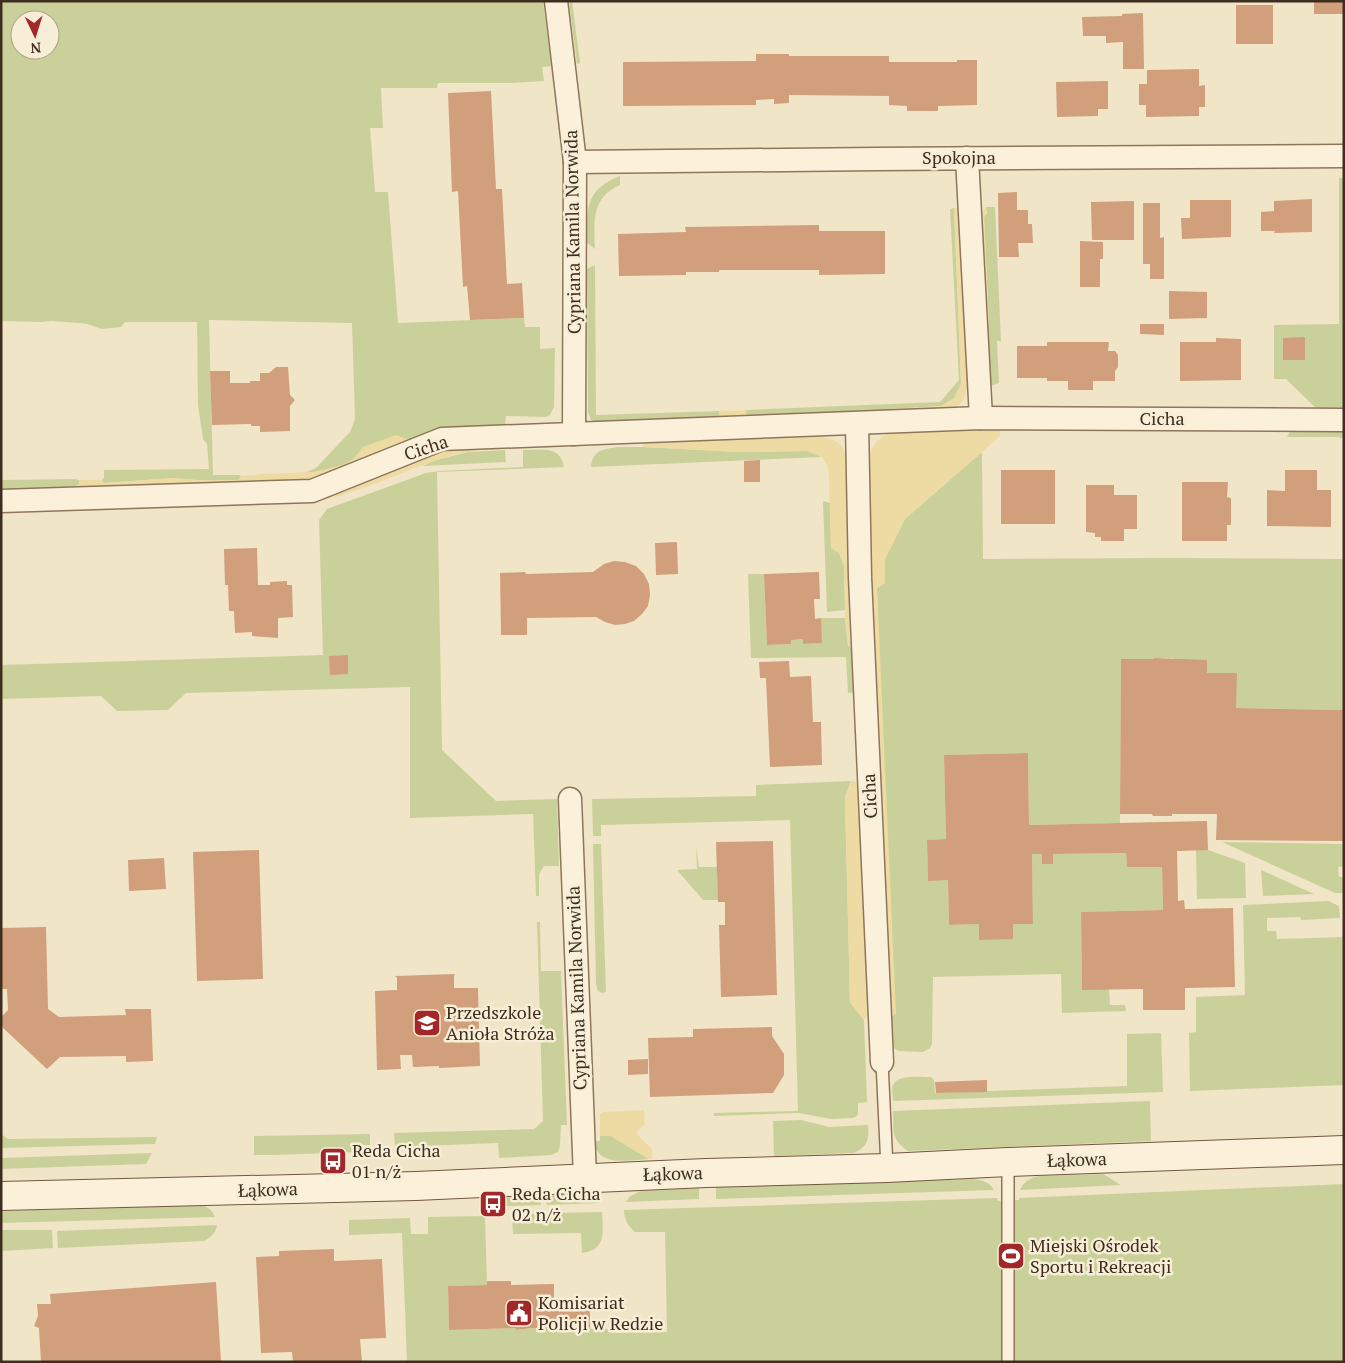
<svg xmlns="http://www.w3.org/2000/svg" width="1345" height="1363" font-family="'PT Serif',serif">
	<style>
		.green { fill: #cad09a; fill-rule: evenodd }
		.sand { fill: #eedaa3 }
		.building { fill: #d19f7b }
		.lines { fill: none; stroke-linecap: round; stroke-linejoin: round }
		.lane-casing { stroke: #8e765b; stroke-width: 14 }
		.street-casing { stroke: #8e765b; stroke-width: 25 }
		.secondary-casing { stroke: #70573e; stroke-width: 30 }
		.lane { stroke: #fbf1db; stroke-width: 11 }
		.street { stroke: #fbf1db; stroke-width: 22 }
		.secondary { stroke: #fbf1db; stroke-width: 28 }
		.labels { text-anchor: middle; stroke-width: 5; stroke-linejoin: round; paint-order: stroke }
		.street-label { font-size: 18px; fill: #3e2e1f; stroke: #f8eed7 }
		.poi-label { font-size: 18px; fill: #3e2e1f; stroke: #f8eed7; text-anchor: start }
	</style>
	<rect width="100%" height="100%" fill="#f1e5c7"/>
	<g class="green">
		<path d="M1,1H543L551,66L542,67L544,81L511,83H438L437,88H381L383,128H370L375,192H388L398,323L524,318L525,327H540V349L555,348L554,407L550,415L546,417L506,416L505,426L364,447C360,451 357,456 353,459C343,468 317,472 304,473L316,468L350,432L355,419L352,323L209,320L213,475H239L241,476L239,480H196L174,478L104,483L102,480L104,478V470L209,469L207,444L203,439L198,405L197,322H125L121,327L102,329L87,324L80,323L51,321L41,322L1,321ZM20,20H50V50H20Z"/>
		<path d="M569,1H572L580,63L577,64Z"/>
		<path d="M620,176V185C591,198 594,221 595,249L587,243C587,210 584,190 620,176Z"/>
		<path d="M1339,178H1344V408L1338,410H1318L1286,379H1274V325L1339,324Z"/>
		<path d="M986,207H995L1001,341H997L999,383L990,386L987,325L989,323L984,217L987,213Z"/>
		<path d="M954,208L961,384L954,398L941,406L891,409L865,413L747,421L746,410L940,402L959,380L950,209Z"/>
		<path d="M595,265L596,415L719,411L720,418L599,423L591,420L588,412L587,269Z"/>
		<path d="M1344,431V439L1338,437H1287L1290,432Z"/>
		<path d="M619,447H643L738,452L807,451L822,457L591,467C593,449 604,449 619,447Z"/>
		<path d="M505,450L506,462L422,466L436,460L468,452Z"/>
		<path d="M523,450C541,450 560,445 564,467L437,472L442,750L496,801L557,799L559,866H544L539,874V896H536L533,814L410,818V687L186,693L168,710L117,711L101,696L1,699V665L323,655L319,520L327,509L426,473L439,471L523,467Z"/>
		<path d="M982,452L983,559L1165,558L1344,559V710L1236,708L1207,673L1174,659V658H1155L1154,659H1121L1120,823L1029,825L1028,753L944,755L946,839L927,840L928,880H948L949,925L979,924L1013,939V924H1033L1032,854L1126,853L1127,867H1162L1163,910L1081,912L1082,989H1109L1110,1005H1125L1126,1011L1062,1013L1061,974L933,977L932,1044L930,1048L923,1052L899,1051L895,1049L891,1044L877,588L885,583V559L905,519Z"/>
		<path d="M75,479L79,480V484L73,488L1,493V480Z"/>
		<path d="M823,501L830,503L831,548L839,553L844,566L845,610L827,612Z"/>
		<path d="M748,574H764L767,645L790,644L791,640L803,639L804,644L821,643V618H845L848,645L858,651L859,692L848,693L846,657L751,658Z"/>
		<path d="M851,781L845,798L850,1002L864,1020L867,1102L858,1103V1113L857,1116L853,1118L831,1119L799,1113L714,1116V1113L798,1111L790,820L601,825V836H593L592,799L756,796V785Z"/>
		<path d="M1222,842L1344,844V866L1338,867L1339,877H1344V893H1335Z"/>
		<path d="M593,844H601L606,992L602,993L598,991L596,984Z"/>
		<path d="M696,846L699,867H717L718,900H703L677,870L697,869Z"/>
		<path d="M1196,850H1208L1245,863L1246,898L1197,899Z"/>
		<path d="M1261,870L1314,894L1263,896Z"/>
		<path d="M1328,901L1339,906L1340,918L1301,920L1300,917L1267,918V931H1276L1277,939L1344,937V1085L1190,1091L1189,1033L1196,1032V997L1245,995L1243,905Z"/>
		<path d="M537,922H540L541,971H561L567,1125H561L560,1146L558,1152L551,1155L499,1158L498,1143L395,1147L394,1133L534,1129L543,1121Z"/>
		<path d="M1161,1033L1163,1092L893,1101C893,1096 891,1090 893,1085C897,1074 921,1077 931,1077L934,1080L935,1093L1127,1086V1034Z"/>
		<path d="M1150,1101L1151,1141L908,1151C890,1138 894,1132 893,1111Z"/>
		<path d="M801,1120L829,1127L868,1125C869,1140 868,1146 854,1153L774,1156L773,1121Z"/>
		<path d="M1,1134L8,1139L157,1137L155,1144L1,1148Z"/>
		<path d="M370,1134V1145H356V1152L273,1155H254V1136Z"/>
		<path d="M600,1136H611L649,1159C629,1160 597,1168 594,1141H600Z"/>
		<path d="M152,1153L146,1164L1,1169V1158Z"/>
		<path d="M1103,1174L1121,1185L1020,1190C1024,1181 1030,1178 1039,1176Z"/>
		<path d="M973,1179C983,1180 989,1182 994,1190L716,1199V1187Z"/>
		<path d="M1344,1184V1362H407L402,1233L349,1235V1220L410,1218L411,1234H428V1217L485,1216L487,1285L448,1286L449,1330L516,1328L517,1330L532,1328L590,1327L591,1329H615V1333L667,1332L665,1232H635C628,1226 624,1219 624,1210L997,1198L998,1201L1019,1200V1198Z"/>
		<path d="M699,1188V1199L626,1202L630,1196L641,1191Z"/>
		<path d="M582,1192L592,1194L600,1203L547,1205L546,1202H541V1205L504,1206L503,1195Z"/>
		<path d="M203,1205L211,1210L215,1217L1,1223V1211Z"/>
		<path d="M602,1212C603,1231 607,1250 582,1253L581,1233L513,1234L512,1214Z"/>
		<path d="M217,1225C216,1233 211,1237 204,1241L58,1248L57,1231Z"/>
		<path d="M1,1230H52L53,1248L1,1251Z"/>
	</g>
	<g class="sand">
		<path d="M986,207L987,213L984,217L989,323L987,325L980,217Z"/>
		<path d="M954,208H958L967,370C967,381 969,397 959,405C956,407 951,408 948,410L865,413L891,409L941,406L954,398L961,384Z"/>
		<path d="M746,410L747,421L820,414L821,437C839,440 843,444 848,462L858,651L848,646L845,617L844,566L839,553L831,548L829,476L828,467L822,457L807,451L738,452L643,447V421L720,418L719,411Z"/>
		<path d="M1000,429V436L905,519L885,559V583L877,588L896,1013L890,1019L864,461H869C870,447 876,441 887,434Z"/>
		<path d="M475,431V451C455,453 434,461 415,468C382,481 349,495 315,502L1,513V493L73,488L79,484V480H102L104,483L174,478L196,480H239L241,476L262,474L315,472L342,465L353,460L363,447L396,435L409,440Z"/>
		<path d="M851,781L862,782L871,1010L864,1020L850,1002L845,797Z"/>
		<path d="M644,1110L645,1124L637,1131V1134L652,1149V1159H649L611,1136H600V1114L603,1112Z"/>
	</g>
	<g class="building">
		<rect x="1314" y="1" width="30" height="13"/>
		<rect x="1236" y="5" width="37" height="39"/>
		<path d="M1143,13L1144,69H1123V42L1106,43V36H1083L1082,17L1122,16V14Z"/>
		<path d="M756,54H789V56H889V62H957V60H977V105L938,106V111H907V106L889,105V96L789,95V103L774,104V99L756,100V105L623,106V62L756,61Z"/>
		<path d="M1199,69V86L1205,85V107H1199V116L1146,117V105H1139V84H1147V70Z"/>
		<path d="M1108,81V109H1098V116L1057,117L1056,82Z"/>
		<path d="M491,91L496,189H502L507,284L522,283L524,318L470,320L467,286L463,287L458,191L452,192L448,93Z"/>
		<path d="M1017,192V210H1028V224H1032L1033,243H1018L1019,257H999L998,193Z"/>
		<path d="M1312,199V232L1274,233L1275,231H1261V212L1274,211V201Z"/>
		<path d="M1190,200H1231V237L1182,239L1181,218H1190Z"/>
		<path d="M1134,201V240H1092L1091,202Z"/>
		<path d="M1143,203H1160V238L1164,237V279H1150V264H1143Z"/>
		<path d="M819,225V231H885V274L819,275V270H719V272H686V275L619,276L618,234L686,232L685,227Z"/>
		<path d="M1080,241L1103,242V259H1100V287H1080Z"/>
		<path d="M1169,291L1207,292V318L1169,319Z"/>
		<path d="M1140,324H1164V335L1140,334Z"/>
		<path d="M1305,337V360H1283V338Z"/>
		<path d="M1216,338L1241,339V380L1180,381V342H1216Z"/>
		<path d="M1047,342H1109L1108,351H1115L1118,355V367L1115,371V381H1093V390H1068V381H1047V378H1017V346H1047Z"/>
		<path d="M276,367H288L290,395L295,400L290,406V431L260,432V426H251V424L212,425L210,371H230V383H250V381H260V373H269Z"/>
		<path d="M760,460V482H744V461Z"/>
		<rect x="1001" y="470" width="54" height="54"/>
		<path d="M1285,470H1317V490H1331V527L1267,526V490L1285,491Z"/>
		<path d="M1182,482H1228L1227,497L1231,498V525H1227V541H1182Z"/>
		<path d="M1086,485H1114V495H1137V529H1124V541H1101V537H1095V533L1086,532Z"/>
		<path d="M677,542L678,574L656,575L655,543Z"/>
		<path d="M257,548L258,585H270V582L287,581V585H292L293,617L278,618V638L252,636V632L235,633L234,611H229L228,585H225L224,549Z"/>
		<path d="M614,561L625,562L636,566L644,574L649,584L650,595L648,606L642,614L634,621L625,624L615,625L605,622L596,617L527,618V635H501L500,573L525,572L526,574L593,572L604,564Z"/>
		<path d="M819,572L820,599H814L815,619L821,618L822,643L803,644V639L791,640V644L767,645L764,574Z"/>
		<path d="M348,655V674L330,675L329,656Z"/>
		<path d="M1154,658L1207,660V673H1237L1236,708L1344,710V841L1216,840L1217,814H1172V816H1153L1152,814H1120L1121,659H1154Z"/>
		<path d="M789,661L790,677L811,676L813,722H821L822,765L770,767L766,678H760L759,662Z"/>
		<path d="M1028,753L1029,825L1207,821L1208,850L1177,851L1178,901L1184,900L1185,909L1233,908L1235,987L1185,988V1010H1143V989L1082,990L1081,912L1163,910L1162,867H1127L1126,853L1053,854V864H1042V854H1032L1033,924H1013V939L979,940V924L949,925L948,880L928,881L927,840L946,839L944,755Z"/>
		<path d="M773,841L777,995L721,997L719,925H725V902H718L716,842Z"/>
		<path d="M259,850L263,979L197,981L193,852Z"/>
		<path d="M164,858L166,889L129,891L128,860Z"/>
		<path d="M46,927L48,1009L59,1017L126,1015L125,1009H151L153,1061L126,1062V1056L60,1057L47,1069L1,1026V1017L8,1010L7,989H1V928Z"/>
		<path d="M455,974L454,976V988H478L480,1066L439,1068V1066L413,1067L412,1055H400L401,1069L377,1070L375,991L397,990V978L395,976Z"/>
		<path d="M772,1027V1036L784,1054V1075L773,1093L650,1097L648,1038L693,1037V1029Z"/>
		<path d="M648,1059V1074L628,1075V1060Z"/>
		<path d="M987,1080V1092L936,1093L935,1082Z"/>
		<path d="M334,1249V1261L382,1259L386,1338L360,1339L362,1362H293L292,1352L261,1353L256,1257L279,1256V1251Z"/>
		<path d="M487,1281H511V1285L554,1284V1300L590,1299V1327L532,1328L516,1330V1328L449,1330L448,1286L487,1285Z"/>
		<path d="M216,1282L221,1362H41L39,1328L34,1326L38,1316L37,1304H51L50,1294Z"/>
	</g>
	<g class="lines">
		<g class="lane-casing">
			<g id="lane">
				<path d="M882,1062L887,1168"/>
				<path d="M1008,1162V1362"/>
			</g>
		</g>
		<g class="street-casing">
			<g id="street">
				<path d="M556,1L575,162L574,434"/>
				<path d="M967,158L981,418"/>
				<path d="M575,162L877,159L1344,156"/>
				<path d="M857,424L860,577L882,1062"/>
				<path d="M1,501L312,491L442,439L981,418L1344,420"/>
				<path d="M570,799L585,1178"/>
			</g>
		</g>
		<g class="secondary-casing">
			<path id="secondary" d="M1,1196L416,1186L706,1173L887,1168L1008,1162L1344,1150"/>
		</g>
		<use href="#lane" class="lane"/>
		<use href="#street" class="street"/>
		<use href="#secondary" class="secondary"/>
	</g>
	<defs>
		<g id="school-square" transform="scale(1.4375)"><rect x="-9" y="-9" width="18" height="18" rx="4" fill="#a12728" stroke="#f8eed7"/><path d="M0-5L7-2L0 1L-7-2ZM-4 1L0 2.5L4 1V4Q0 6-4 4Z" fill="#fff"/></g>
		<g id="bus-square" transform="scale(1.4375)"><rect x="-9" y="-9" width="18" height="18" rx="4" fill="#a12728" stroke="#f8eed7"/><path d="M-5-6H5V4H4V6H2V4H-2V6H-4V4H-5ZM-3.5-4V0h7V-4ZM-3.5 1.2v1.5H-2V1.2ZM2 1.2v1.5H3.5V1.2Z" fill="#fff"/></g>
		<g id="stadium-square" transform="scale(1.4375)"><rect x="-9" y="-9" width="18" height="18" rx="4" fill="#a12728" stroke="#f8eed7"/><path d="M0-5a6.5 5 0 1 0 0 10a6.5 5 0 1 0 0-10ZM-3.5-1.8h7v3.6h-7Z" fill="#fff"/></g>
		<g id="civic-square" transform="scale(1.4375)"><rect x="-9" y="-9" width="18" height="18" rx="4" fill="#a12728" stroke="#f8eed7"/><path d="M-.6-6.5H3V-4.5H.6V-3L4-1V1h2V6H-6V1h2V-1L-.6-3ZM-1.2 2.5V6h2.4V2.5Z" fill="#fff"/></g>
	</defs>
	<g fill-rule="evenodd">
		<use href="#school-square" x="427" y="1023"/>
		<use href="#bus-square" x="333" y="1161"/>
		<use href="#bus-square" x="493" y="1204"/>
		<use href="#stadium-square" x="1011" y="1256"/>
		<use href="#civic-square" x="519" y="1313"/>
	</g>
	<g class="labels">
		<g class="street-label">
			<text x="959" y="164">Spokojna</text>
			<text transform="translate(573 232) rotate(-91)" y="6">Cypriana Kamila Norwida</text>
			<text x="1162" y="425">Cicha</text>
			<text transform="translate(426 448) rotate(-18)" y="6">Cicha</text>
			<text transform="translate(870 796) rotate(-93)" y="6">Cicha</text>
			<text transform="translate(577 988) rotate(-92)" y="6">Cypriana Kamila Norwida</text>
			<text transform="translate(1077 1160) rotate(-2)" y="6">Łąkowa</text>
			<text transform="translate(673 1174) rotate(-2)" y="6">Łąkowa</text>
			<text transform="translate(268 1190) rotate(-2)" y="6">Łąkowa</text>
		</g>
		<g class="poi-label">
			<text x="446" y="1019">Przedszkole<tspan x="446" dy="21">Anioła Stróża</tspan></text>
			<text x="352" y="1157">Reda Cicha<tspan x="352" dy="21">01 n/ż</tspan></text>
			<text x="512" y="1200">Reda Cicha<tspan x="512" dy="21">02 n/ż</tspan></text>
			<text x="1030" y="1252">Miejski Ośrodek<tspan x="1030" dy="21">Sportu i Rekreacji</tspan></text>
			<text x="538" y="1309">Komisariat<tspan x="538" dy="21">Policji w Redzie</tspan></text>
		</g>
	</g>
	<rect width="1345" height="1363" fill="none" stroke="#3e2e1f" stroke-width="5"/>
	<g transform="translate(35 35) rotate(176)"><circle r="24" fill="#f8eed7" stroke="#aea18d"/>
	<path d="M0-4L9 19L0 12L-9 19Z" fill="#a12728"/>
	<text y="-8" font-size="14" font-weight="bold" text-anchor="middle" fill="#3e2e1f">N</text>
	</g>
</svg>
